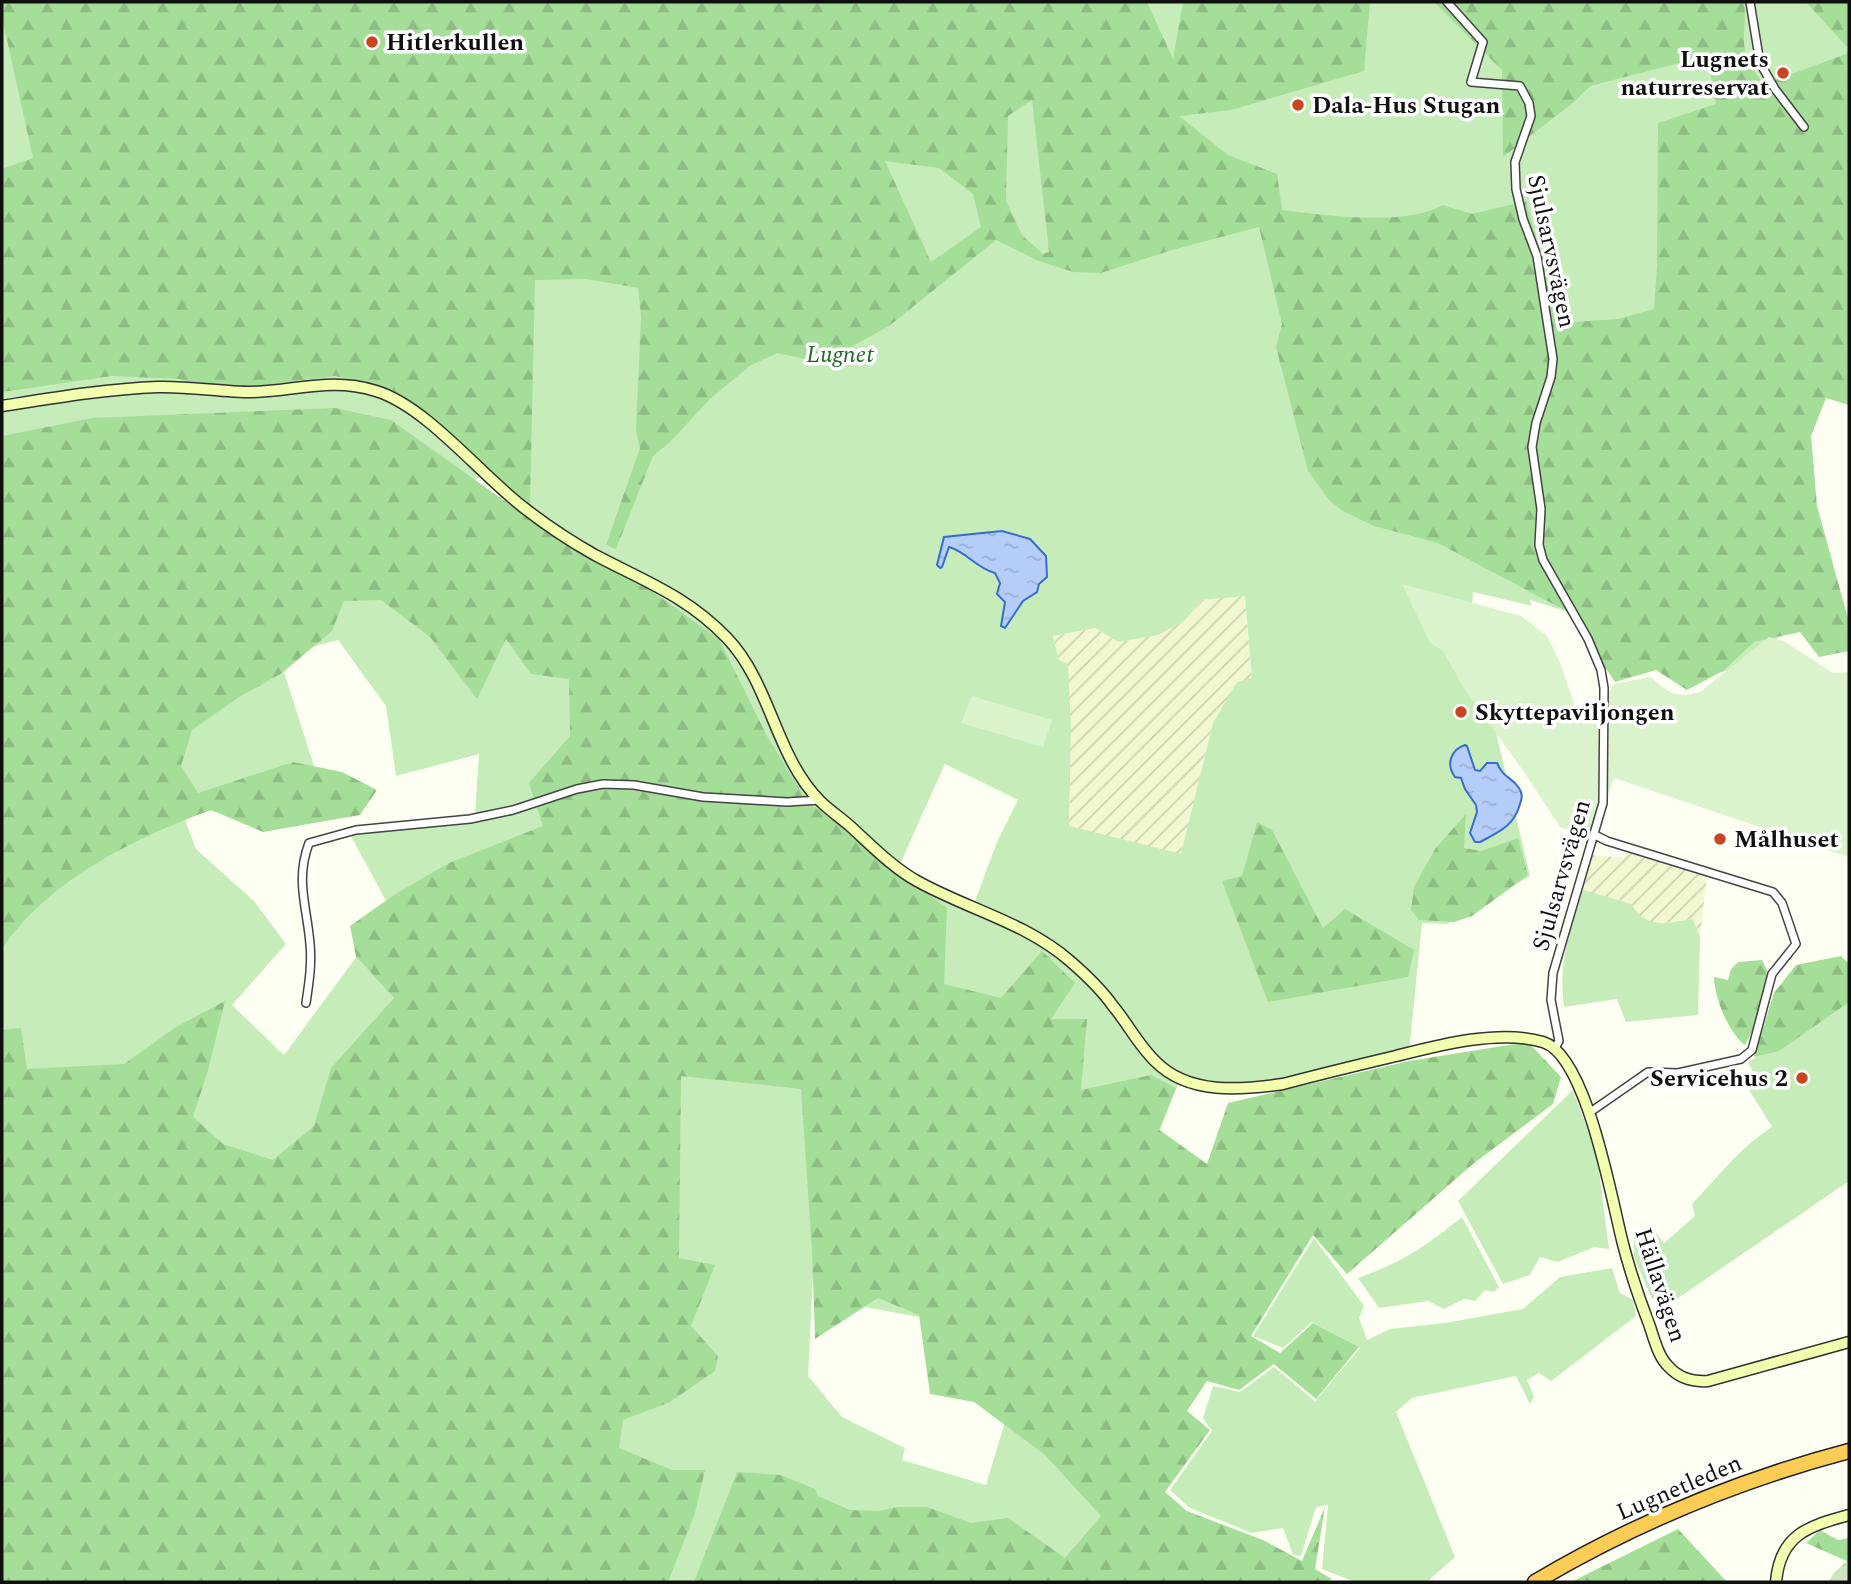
<svg xmlns="http://www.w3.org/2000/svg" width="1851" height="1584" font-family="Spectral,serif">
	<style>
		.farmland { fill: url(#farmland-furrows) }
		.green { fill: #c6ecba; fill-rule: evenodd }
		.forest { fill: url(#forest-firs); fill-rule: evenodd }
		.cemetery { fill: url(#cemetery-stones) }
		.pitch { fill: #dbf3cc }
		.water { fill: url(#water-ripples); stroke: #386cd4; stroke-width: 2 }
		.lines { fill: none; stroke-linecap: round; stroke-linejoin: round }
		.street-casing { stroke: #434343; stroke-width: 10 }
		.secondary-casing { stroke: #323232; stroke-width: 13 }
		.highway-casing { stroke: #212121; stroke-width: 17 }
		.street { stroke: #fff; stroke-width: 7 }
		.secondary { stroke: #f2ffae; stroke-width: 10 }
		.highway { stroke: #fbcd55; stroke-width: 14 }
		.poi-dot { fill: #c84520; stroke: #fff; stroke-width: 2.5 }
		.labels { text-anchor: middle; stroke-width: 7; stroke-linejoin: round; paint-order: stroke }
		.poi-label { font-size: 24px; font-weight: bold; fill: #101010; stroke: #fff; text-anchor: start }
		.street-label { font-size: 24px; fill: #101010; stroke: #fff }
		.park-label { font-size: 24px; font-style: italic; fill: #1c6c20; stroke: #fff }
	</style>
	<defs>
		<pattern id="farmland-furrows" width="10" height="10" patternUnits="userSpaceOnUse" patternTransform="scale(1.75)"><rect width="10" height="10" fill="#f0f7d1"/><path d="M-1 1l2-2M0 10L10 0M9 11l2-2" fill="none" stroke="#cdd3b2"/></pattern>
		<pattern id="forest-firs" width="22" height="20" patternUnits="userSpaceOnUse" patternTransform="scale(1.75)"><rect width="22" height="20" fill="#a5de98"/><path d="M5 1l3.5 6h-7zM16 11l3.5 6h-7z" fill="#8dbd82"/></pattern>
		<pattern id="cemetery-stones" width="16" height="16" patternUnits="userSpaceOnUse" patternTransform="scale(1.75)"><rect width="16" height="16" fill="#cfe4c1"/><path d="M2 7V4a2 2 0 0 1 4 0v3zM10 15v-3a2 2 0 0 1 4 0v3z" fill="#b1c3a5"/></pattern>
		<pattern id="water-ripples" width="26" height="14" patternUnits="userSpaceOnUse" patternTransform="scale(1.75)"><rect width="26" height="14" fill="#b5cdf9"/><path d="M2 4q2-2 4 0t4 0M15 11q2-2 4 0t4 0" fill="none" stroke="#9bafd4"/></pattern>
	</defs>
	<rect width="100%" height="100%" fill="#fefff3"/>
	<g class="farmland">
		<path d="M1245,596L1252,678L1213,723L1181,855L1069,827L1071,731L1059,660L1053,636L1095,628L1119,642L1158,635L1184,621L1202,600Z"/>
		<path d="M1626,852L1707,876L1700,938L1693,919L1655,924L1583,890L1592,855L1624,858Z"/>
	</g>
	<g class="green">
		<path d="M2,2H1849V130L1802,443L1801,615L1750,666L1690,679L1572,613L1530,600L1532,606L1473,592L1471,626L1530,876L1447,924L1422,923L1409,1052L1334,1070L1229,1090L1180,1079L1160,1130L1203,1161L1195,1245L1122,1490L1067,1582H2ZM482,473L522,508L475,564L433,535ZM1245,596L1252,678L1237,682L1213,723L1181,854L1069,826L1071,731L1068,664L1059,660L1053,636L1095,628L1119,642L1158,635L1184,621L1202,600ZM338,640L386,706L396,776L479,754L475,814L346,827L391,910L284,1055L232,1005L286,944L254,901L196,849L184,817L320,785L279,656ZM945,764L1018,800L997,842L974,904L939,890L899,866ZM813,1275L849,1304L924,1318L1008,1412L986,1485L902,1460L905,1448L842,1417L808,1376Z"/>
		<path d="M1583,890L1631,904C1647,930 1666,923 1693,919L1700,938L1698,1015L1626,1022L1617,999L1564,1007C1558,962 1570,932 1583,890Z"/>
		<path d="M1849,988V1181L1668,1305L1652,1299L1634,1257V1238L1652,1228L1664,1243L1695,1216L1692,1204C1720,1175 1738,1149 1772,1127L1746,1085L1757,1079L1748,1063Z"/>
		<path d="M1573,1090L1597,1155L1609,1249L1594,1247L1558,1262L1540,1257L1530,1275L1503,1284L1458,1201Z"/>
		<path d="M1462,1217L1499,1287L1494,1292L1485,1290L1475,1301L1464,1299L1444,1309L1428,1301L1379,1308L1358,1278C1405,1261 1424,1247 1462,1217Z"/>
		<path d="M1314,1238L1364,1306L1359,1318L1367,1340L1390,1329L1445,1323L1523,1309L1560,1277L1612,1268L1620,1293L1633,1300L1636,1316L1551,1381L1539,1373L1527,1380L1534,1397L1530,1404L1516,1376L1412,1398L1396,1412L1455,1557L1427,1582H1355L1322,1569L1328,1505L1316,1507L1301,1556L1293,1555L1283,1528L1252,1533L1190,1508L1170,1490L1212,1431L1203,1418L1213,1386L1240,1392L1274,1367L1315,1401L1360,1348L1312,1322L1283,1348L1253,1336Z"/>
	</g>
	<g class="forest">
		<path d="M2,2H1147L1173,59L1183,2H1370L1364,71L1231,110L1179,116L1228,155L1277,174L1282,210C1325,215 1404,227 1443,205L1472,214L1526,201L1559,323L1618,319L1654,309L1657,266L1658,123L1716,104L1707,56L1590,86L1574,102L1503,157L1502,70L1434,2H1744C1746,14 1744,25 1744,37C1743,55 1753,71 1764,84L1849,53V405L1826,398L1811,436L1817,506L1849,622V651L1819,657L1800,632L1754,642L1723,671L1687,690L1656,670L1615,682L1568,612L1438,543L1374,526L1343,511L1330,501L1308,471L1276,347L1282,324L1259,227L1172,250L1101,273L1073,272L1039,261L996,240L889,326L822,363L778,353L751,365L710,399L670,442L653,456L616,549L606,545L640,448L636,430L641,317L638,288L586,279L535,280L530,504L401,397L358,381L335,376L251,387L204,386L179,379L112,376L2,392V169L33,158L2,17ZM1032,100L1049,252L1043,254L1022,235L1006,201L1008,116ZM885,161L939,168L973,194L981,227L931,262Z"/>
		<path d="M1806,2H1849V49Z"/>
		<path d="M335,408L391,420L575,551L636,580L719,639L767,736L807,801L947,908L944,984L1001,998L1042,951L1075,983L1051,1019H1087L1081,1090L1151,1075L1176,1088L1159,1130L1207,1164L1228,1103L1409,1061L1528,1042L1561,1077L1553,1104L1473,1164L1347,1274L1313,1235L1251,1336L1280,1353L1313,1323L1359,1347L1316,1399L1274,1364L1239,1390L1207,1381L1187,1411L1210,1430L1165,1492L1187,1511L1263,1540L1302,1561L1325,1507L1315,1569L1332,1579L1327,1582H694L737,1472L781,1475L815,1489L818,1496L850,1510L879,1511L896,1507H927L971,1523L1008,1518L1065,1558L1101,1516L1045,1455L974,1402L930,1394L919,1315L878,1298L815,1339L812,1250L801,1089L681,1076L679,1258L715,1265L691,1326L718,1356L715,1371L670,1402L623,1420L619,1448L672,1470H705L695,1513L668,1582H2V1030L21,1028L27,1069L124,1064L176,1027L225,1001L208,1070L193,1117L223,1144L273,1160L314,1126L331,1068L394,998L356,956L350,926L397,893L449,863L543,826L529,783L570,736L569,679L531,674L506,639L477,699L430,637L381,600L344,601L332,631L282,673L239,697L192,730L181,766L198,793L293,762L342,772L377,790L360,815L263,832L211,810C136,837 47,881 2,949V436L92,418Z"/>
		<path d="M1466,814L1464,848L1481,851L1518,838L1528,875L1472,916L1454,922L1419,920L1411,910L1414,887L1435,849Z"/>
		<path d="M1257,822L1272,830L1323,928L1345,909L1414,950L1408,977L1268,1002L1222,881L1242,876Z"/>
		<path d="M1841,956L1849,964V1002L1779,1051L1754,1057L1774,993L1796,965Z"/>
		<path d="M1762,960L1768,972L1754,1028L1745,1045C1729,1034 1714,997 1714,977L1728,980L1731,969L1738,962Z"/>
		<path d="M1678,1529L1727,1582H1572L1587,1574Z"/>
		<path d="M1820,1530L1838,1540L1849,1538V1562L1806,1543Z"/>
	</g>
	<path class="cemetery" d="M1849,1559V1582H1829L1833,1574Z"/>
	<g class="pitch">
		<path d="M1402,584L1521,616L1547,636L1560,662L1576,709L1588,724L1614,684L1650,677C1670,693 1674,699 1700,692L1769,637L1784,641L1833,673L1849,672V857L1614,778L1592,839L1560,827L1524,772L1465,690L1443,651L1430,643Z"/>
		<path d="M972,696L1052,720L1043,747L961,723Z"/>
	</g>
	<g class="water">
		<path d="M1002,531L1030,539L1046,556L1047,577L1039,584L1037,592L1023,601L1005,628L1001,626L1005,602L997,594L1000,583L995,573C976,568 967,552 949,547L942,567L940,568L937,565L944,537Z"/>
		<path d="M1465,745L1467,746L1475,770L1480,771L1487,763H1497C1504,779 1511,776 1519,788C1523,794 1522,798 1520,804C1514,826 1499,832 1480,842H1475L1470,833L1477,812L1476,805L1465,789L1461,778L1455,777C1446,765 1450,750 1465,745Z"/>
	</g>
	<g class="lines">
		<g class="street-casing">
			<g id="street">
				<path d="M1447,2L1483,42L1471,82L1520,86L1529,103L1531,116L1515,162L1516,189L1523,219L1537,256L1553,359L1551,377L1536,423L1532,447L1541,509L1539,545L1543,560L1588,639L1601,670L1604,688L1603,803L1553,973L1551,1000L1559,1041L1555,1048"/>
				<path d="M1750,2L1760,63L1775,89L1804,127"/>
				<path d="M306,1003C309,983 312,964 310,944C307,906 295,881 309,843L356,830L470,819L513,810L577,789L603,784L634,785L703,797L787,802L820,800"/>
				<path d="M1589,1113L1648,1072L1678,1073L1741,1059L1752,1050L1772,974L1796,944L1782,903L1773,892L1607,841L1595,835"/>
			</g>
		</g>
		<g class="secondary-casing">
			<g id="secondary">
				<path d="M2,406C53,398 106,389 158,387C189,386 221,392 252,392C296,391 331,377 376,391C426,406 480,474 523,507C546,525 570,541 595,555C644,581 687,596 727,638C771,684 775,756 820,801C829,810 841,818 850,826C871,845 892,867 917,881C967,909 1025,922 1070,961C1085,974 1101,989 1113,1006C1128,1024 1139,1046 1156,1062C1189,1095 1241,1090 1283,1084C1321,1074 1358,1065 1396,1056C1439,1045 1499,1029 1543,1042C1587,1055 1612,1202 1623,1244C1630,1271 1639,1298 1649,1324C1654,1338 1658,1357 1669,1367C1679,1378 1693,1382 1708,1381L1849,1342"/>
				<path d="M1776,1582C1780,1534 1809,1526 1849,1515"/>
			</g>
		</g>
		<g class="highway-casing">
			<path id="highway" d="M1535,1582C1633,1524 1739,1480 1849,1451"/>
		</g>
		<use href="#street" class="street"/>
		<use href="#secondary" class="secondary"/>
		<use href="#highway" class="highway"/>
	</g>
	<g class="poi-dot">
		<circle cx="372" cy="42" r="7"/>
		<circle cx="1783" cy="73" r="7"/>
		<circle cx="1298" cy="105" r="7"/>
		<circle cx="1461" cy="712" r="7"/>
		<circle cx="1720" cy="839" r="7"/>
		<circle cx="1802" cy="1078" r="7"/>
	</g>
	<g class="labels">
		<g class="poi-label">
			<text x="386" y="50">Hitlerkullen</text>
			<text x="1769" y="67" text-anchor="end">Lugnets<tspan x="1769" dy="28">naturreservat</tspan></text>
			<text x="1312" y="113">Dala-Hus Stugan</text>
			<text x="1475" y="720">Skyttepaviljongen</text>
			<text x="1734" y="847">Målhuset</text>
			<text x="1788" y="1086" text-anchor="end">Servicehus 2</text>
		</g>
		<g class="street-label">
			<text transform="translate(1552 251) rotate(78)" y="8">Sjulsarvsvägen</text>
			<text transform="translate(1561 875) rotate(-74)" y="8">Sjulsarvsvägen</text>
			<text transform="translate(1661 1285) rotate(72)" y="8">Hällavägen</text>
			<text transform="translate(1679 1487) rotate(-23)" y="8">Lugnetleden</text>
		</g>
		<g class="park-label">
			<text x="840" y="362">Lugnet</text>
		</g>
	</g>
	<rect width="1851" height="1584" fill="none" stroke="#101010" stroke-width="7"/>
</svg>
